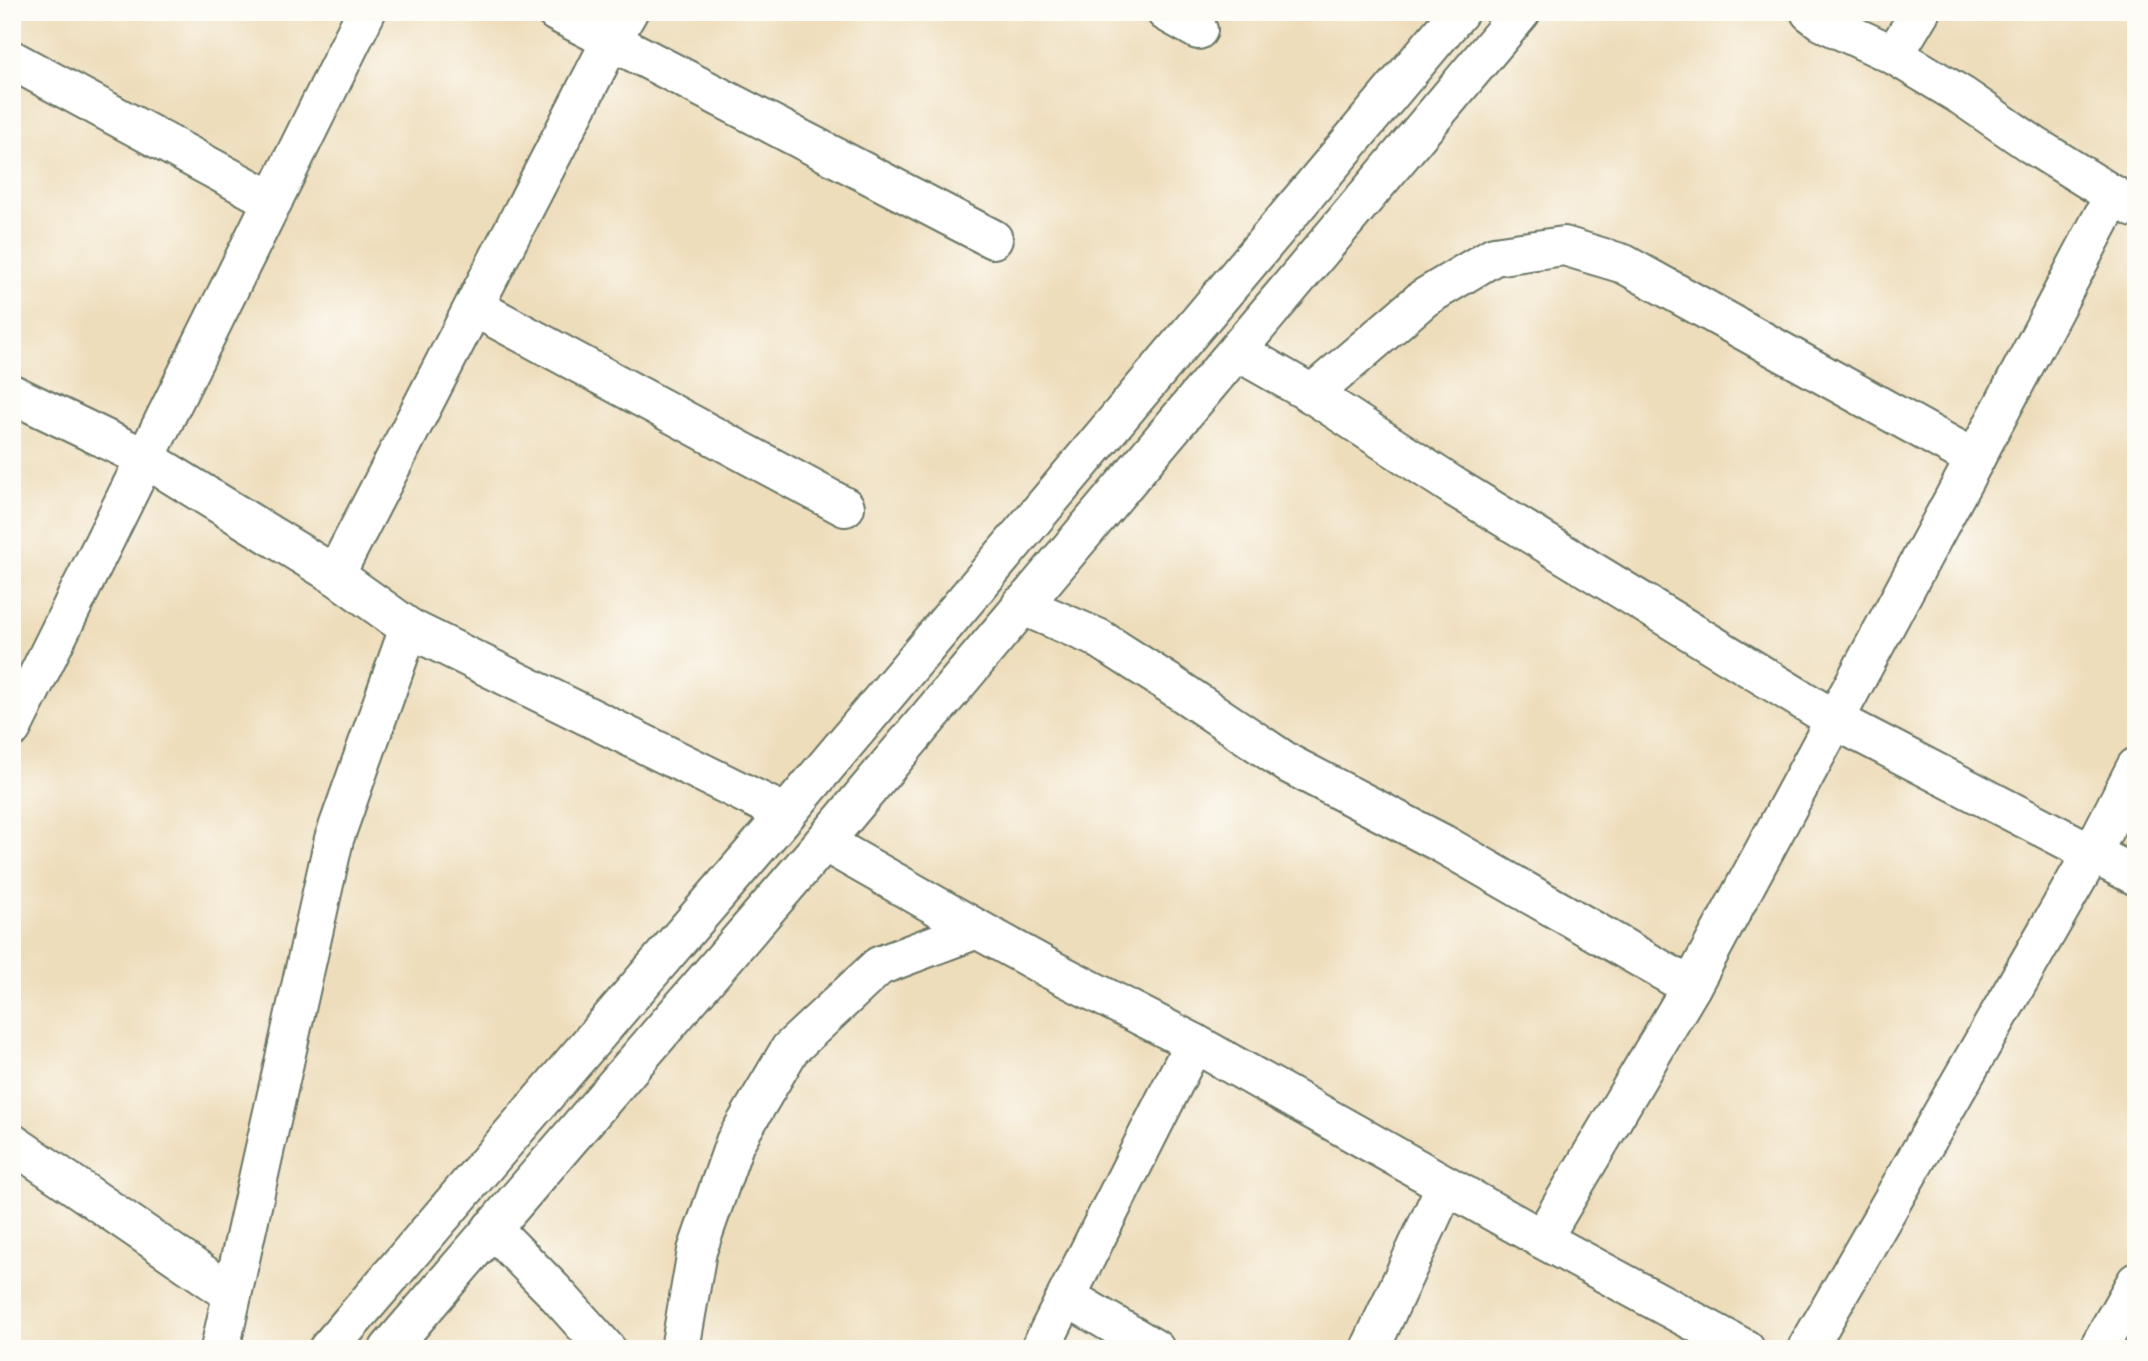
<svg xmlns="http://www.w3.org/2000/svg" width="2148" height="1361" font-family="'Patrick Hand',sans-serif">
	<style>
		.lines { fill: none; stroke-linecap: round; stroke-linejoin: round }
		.minor-casing { stroke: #677563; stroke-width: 42 }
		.tertiary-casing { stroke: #677563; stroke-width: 42 }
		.minor { stroke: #fff; stroke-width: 38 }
		.tertiary { stroke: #fff; stroke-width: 38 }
	</style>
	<rect width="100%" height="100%" fill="#fdfcf7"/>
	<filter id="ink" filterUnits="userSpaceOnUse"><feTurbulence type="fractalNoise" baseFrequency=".0143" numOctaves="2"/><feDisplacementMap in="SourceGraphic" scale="14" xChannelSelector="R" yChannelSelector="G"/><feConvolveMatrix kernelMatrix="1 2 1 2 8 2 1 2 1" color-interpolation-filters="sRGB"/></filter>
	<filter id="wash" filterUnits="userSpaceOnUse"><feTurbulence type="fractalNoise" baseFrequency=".00686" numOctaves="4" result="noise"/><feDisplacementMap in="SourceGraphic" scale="28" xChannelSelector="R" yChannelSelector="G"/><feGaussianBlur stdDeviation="1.57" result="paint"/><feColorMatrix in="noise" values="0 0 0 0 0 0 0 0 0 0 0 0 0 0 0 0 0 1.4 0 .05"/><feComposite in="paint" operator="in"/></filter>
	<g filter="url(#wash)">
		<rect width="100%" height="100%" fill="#edb"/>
	</g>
	<g filter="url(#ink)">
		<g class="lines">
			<g class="minor-casing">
				<g id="minor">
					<path d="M556,12L993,239"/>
					<path d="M1166,12L1198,30"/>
					<path d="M1810,12L1823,22L1894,55L1962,96L2033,145L2134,208"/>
					<path d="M1894,55L1920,12"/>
					<path d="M12,60L273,201"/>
					<path d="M474,307L845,507"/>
					<path d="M1237,351L1312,394L1456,488L1835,720L2136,876"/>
					<path d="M12,394L145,458L335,575L409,628L786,814"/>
					<path d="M1312,394L1424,298L1494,256L1564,246L1624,264L1975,459"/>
					<path d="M335,575L611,41L628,12"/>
					<path d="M1021,605L1098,638L1170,684L1289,764L1443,844L1691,987"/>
					<path d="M12,728L366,12"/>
					<path d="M824,842L977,929"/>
					<path d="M12,1143L232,1294"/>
					<path d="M492,1228L553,1290L606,1349"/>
					<path d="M1542,1239L1691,987L1975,459L2114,195"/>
					<path d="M1067,1297L1155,1349"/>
					<path d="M220,1349L334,839L409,628"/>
					<path d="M680,1349L697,1251L735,1142L790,1049L879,966L977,929L1046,967L1194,1043L1542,1239L1745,1349"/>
					<path d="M1040,1349L1194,1043"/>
					<path d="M1370,1349L1446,1185"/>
					<path d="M1807,1349L2092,853L2136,767"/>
					<path d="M2098,1349L2136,1282"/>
				</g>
			</g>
			<g class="tertiary-casing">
				<g id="tertiary">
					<path d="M328,1349L786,814L1459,12"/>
					<path d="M389,1349L824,842L1521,12"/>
				</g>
			</g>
			<use href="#minor" class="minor"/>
			<use href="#tertiary" class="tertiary"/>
		</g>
	</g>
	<rect width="2148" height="1361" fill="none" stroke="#fdfcf7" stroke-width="42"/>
</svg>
